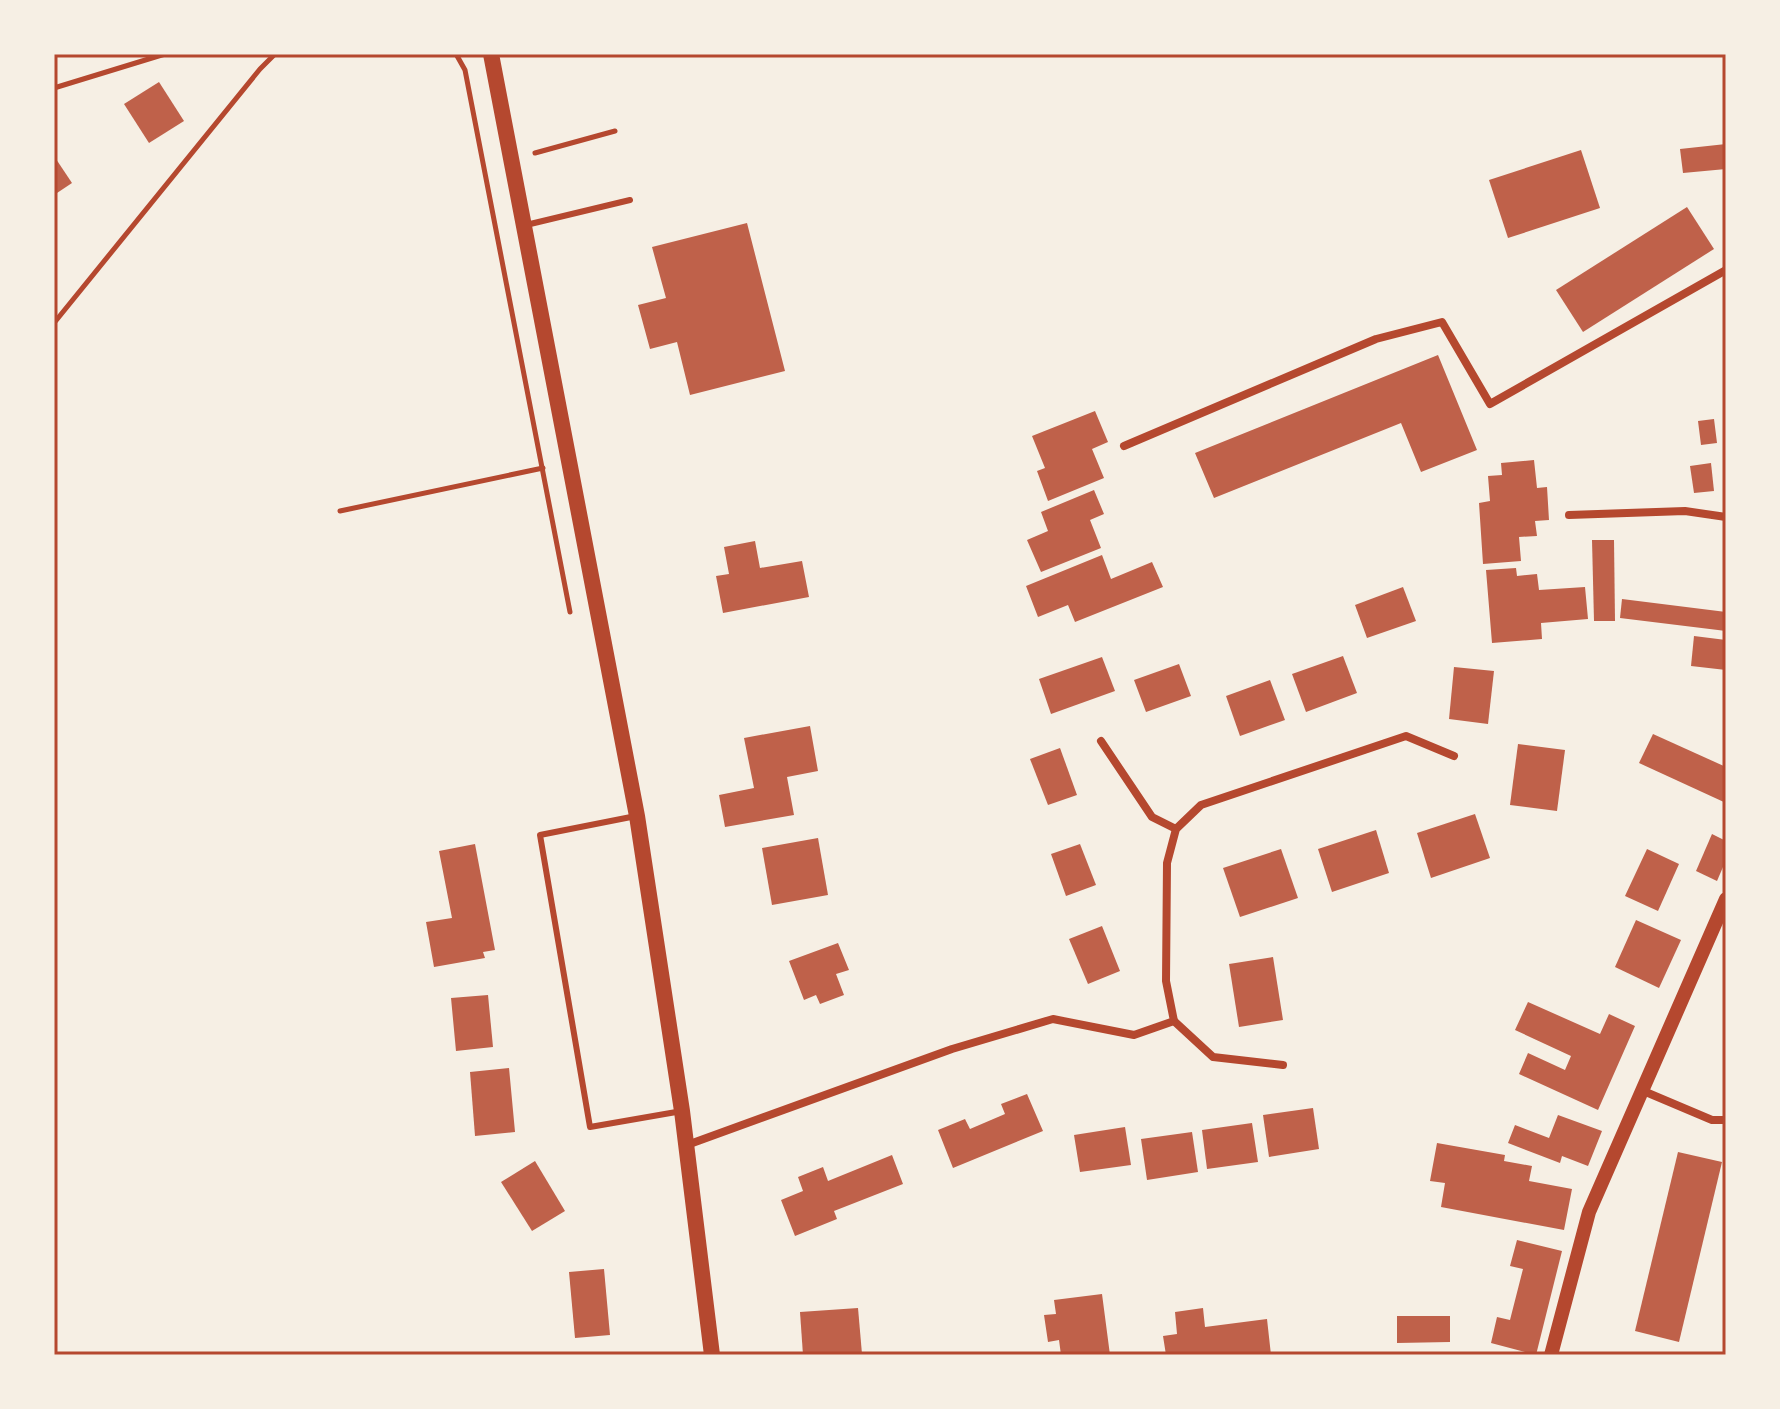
<svg xmlns="http://www.w3.org/2000/svg" width="1780" height="1409" font-family="Barlow,sans-serif">
	<style>
		.building { fill: #bf614a }
		.lines { fill: none; stroke-linecap: round; stroke-linejoin: round }
		.path { stroke: #b5482f; stroke-width: 5 }
		.service { stroke: #b5482f; stroke-width: 6 }
		.minor { stroke: #b5482f; stroke-width: 8 }
		.tertiary { stroke: #b5482f; stroke-width: 14 }
		.secondary { stroke: #b5482f; stroke-width: 16 }
		.neatline { fill: none; stroke: #b5482f; stroke-width: 3 }
	</style>
	<rect width="100%" height="100%" fill="#f6efe4"/>
	<g class="building">
		<path d="M159,82L184,121L149,143L124,104Z"/>
		<path d="M1726,144V169L1683,173L1680,149Z"/>
		<path d="M1581,150L1600,208L1508,238L1489,180Z"/>
		<path d="M54,156L72,183L54,195Z"/>
		<path d="M1687,207L1714,249L1583,332L1556,290Z"/>
		<path d="M747,223L785,371L690,395L677,342L650,349L638,305L666,298L652,247Z"/>
		<path d="M1438,355L1477,450L1421,472L1401,423L1214,498L1195,453Z"/>
		<path d="M1095,411L1108,442L1092,449L1104,478L1048,501L1037,471L1045,468L1032,436Z"/>
		<path d="M1714,419L1717,443L1701,445L1698,421Z"/>
		<path d="M1534,460L1537,488L1547,487L1549,520L1535,521L1537,536L1519,537L1521,561L1483,564L1479,503L1490,501L1488,476L1502,475L1501,463Z"/>
		<path d="M1711,463L1714,491L1694,493L1690,466Z"/>
		<path d="M1094,490L1104,514L1090,520L1101,548L1041,572L1027,540L1048,531L1041,512Z"/>
		<path d="M1592,540H1614L1615,621H1594Z"/>
		<path d="M755,541L760,568L802,561L809,597L723,613L716,576L729,574L724,547Z"/>
		<path d="M1102,555L1111,579L1152,562L1163,587L1075,622L1068,605L1038,617L1026,586Z"/>
		<path d="M1516,568L1517,576L1537,574L1539,590L1585,587L1588,619L1541,623L1542,639L1492,643L1486,570Z"/>
		<path d="M1403,587L1416,621L1367,638L1355,605Z"/>
		<path d="M1622,599L1726,612V631L1620,618Z"/>
		<path d="M1694,636L1726,640V670L1691,666Z"/>
		<path d="M1343,656L1357,693L1306,712L1292,674Z"/>
		<path d="M1102,657L1115,691L1051,714L1039,679Z"/>
		<path d="M1179,664L1191,696L1146,712L1134,680Z"/>
		<path d="M1454,667L1494,671L1488,724L1449,719Z"/>
		<path d="M1270,680L1285,720L1240,736L1226,696Z"/>
		<path d="M810,726L818,771L787,777L794,815L725,827L719,795L754,788L744,738Z"/>
		<path d="M1653,734L1726,767V803L1639,763Z"/>
		<path d="M1518,744L1565,750L1557,811L1510,805Z"/>
		<path d="M1060,748L1077,795L1048,805L1030,759Z"/>
		<path d="M1475,814L1490,858L1431,878L1417,833Z"/>
		<path d="M1376,830L1389,873L1332,892L1318,849Z"/>
		<path d="M1712,834L1726,841V860L1717,881L1696,871Z"/>
		<path d="M818,838L828,895L772,905L762,848Z"/>
		<path d="M475,844L495,950L483,952L485,958L434,967L426,922L452,918L439,851Z"/>
		<path d="M1080,844L1096,885L1066,896L1051,854Z"/>
		<path d="M1281,849L1298,898L1240,917L1223,868Z"/>
		<path d="M1647,849L1679,864L1658,911L1625,896Z"/>
		<path d="M1636,920L1681,940L1659,988L1615,967Z"/>
		<path d="M1102,926L1120,971L1088,984L1069,939Z"/>
		<path d="M838,943L849,970L836,974L844,995L820,1004L816,995L804,1000L789,961Z"/>
		<path d="M1273,957L1283,1020L1239,1027L1229,964Z"/>
		<path d="M488,995L493,1047L456,1051L451,998Z"/>
		<path d="M1528,1002L1600,1034L1609,1014L1635,1026L1598,1110L1519,1074L1528,1053L1565,1070L1571,1056L1515,1030Z"/>
		<path d="M509,1068L515,1132L475,1136L470,1072Z"/>
		<path d="M1027,1094L1043,1131L953,1168L938,1130L965,1119L970,1129L1005,1114L1001,1104Z"/>
		<path d="M1313,1108L1319,1149L1269,1157L1263,1115Z"/>
		<path d="M1558,1115L1602,1131L1588,1166L1562,1156L1560,1163L1508,1143L1515,1125L1549,1138Z"/>
		<path d="M1252,1123L1258,1162L1207,1169L1202,1130Z"/>
		<path d="M1125,1127L1131,1165L1080,1172L1074,1135Z"/>
		<path d="M1192,1132L1198,1172L1147,1180L1141,1139Z"/>
		<path d="M1437,1143L1505,1155L1504,1161L1532,1166L1529,1181L1572,1189L1564,1230L1441,1207L1445,1183L1430,1181Z"/>
		<path d="M1678,1152L1722,1162L1679,1342L1635,1331Z"/>
		<path d="M892,1155L903,1184L834,1211L837,1219L795,1236L781,1200L803,1191L798,1177L823,1167L828,1181Z"/>
		<path d="M535,1161L565,1211L532,1231L501,1182Z"/>
		<path d="M1517,1240L1562,1251L1536,1355L1491,1343L1497,1317L1510,1320L1523,1269L1510,1266Z"/>
		<path d="M604,1269L610,1335L575,1338L569,1272Z"/>
		<path d="M1102,1294L1110,1355H1061L1059,1340L1048,1342L1044,1315L1056,1314L1054,1300Z"/>
		<path d="M858,1308L862,1354L803,1355L800,1312Z"/>
		<path d="M1203,1308L1205,1327L1267,1319L1271,1355H1166L1163,1336L1177,1334L1175,1312Z"/>
		<path d="M1397,1316H1450V1342L1397,1343Z"/>
	</g>
	<g class="lines">
		<g class="path">
			<path d="M456,54L465,70L570,612"/>
			<path d="M54,88L165,54"/>
			<path d="M535,153L615,131"/>
			<path d="M54,323L260,69L275,54"/>
			<path d="M340,511L543,468"/>
		</g>
		<g class="service">
			<path d="M526,225L630,200"/>
			<path d="M636,816L540,835L590,1127L682,1111"/>
		</g>
		<g class="minor">
			<path d="M1124,446L1376,339L1442,322L1490,404L1726,270"/>
			<path d="M1569,515L1685,511L1726,517"/>
			<path d="M1101,741L1152,817L1176,829"/>
			<path d="M1174,1021L1213,1057L1283,1065"/>
			<path d="M1641,1090L1712,1120H1726"/>
			<path d="M687,1145L952,1049L1053,1019L1134,1035L1174,1021L1166,981L1167,863L1176,829L1201,805L1406,736L1454,756"/>
		</g>
		<path class="tertiary" d="M1551,1355L1589,1212L1726,899"/>
		<path class="secondary" d="M491,54L637,816L682,1111L712,1355"/>
	</g>
	<rect width="1780" height="1409" fill="none" stroke="#f6efe4" stroke-width="112"/>
	<rect x="56" y="56" width="1668" height="1297" class="neatline"/>
</svg>
